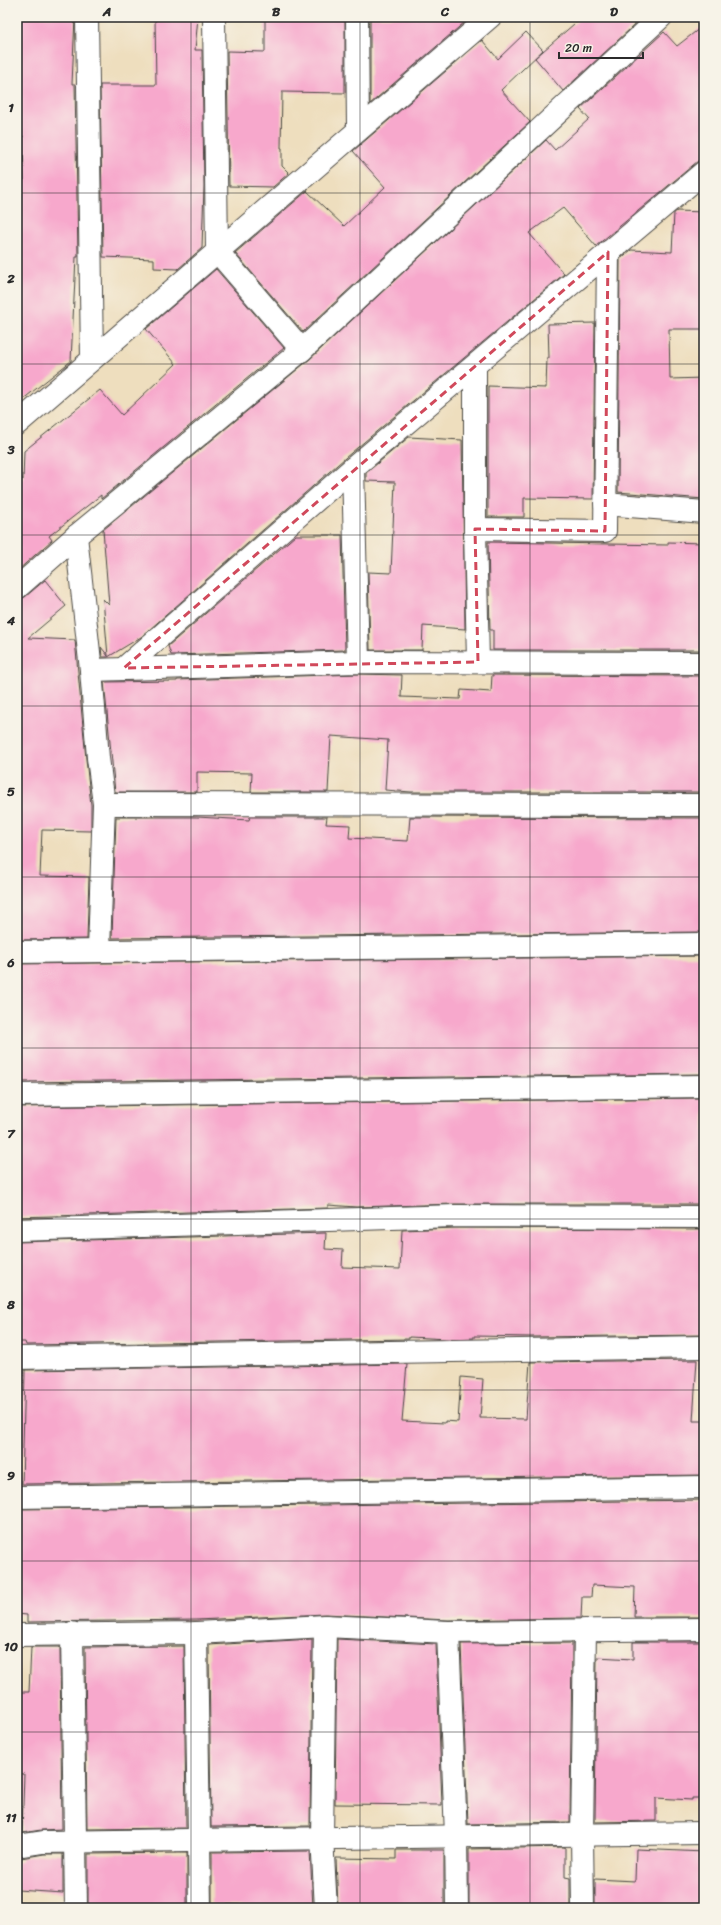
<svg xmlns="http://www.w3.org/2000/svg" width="721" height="1925" font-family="Sriracha,sans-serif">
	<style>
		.building { fill: #f7a8cc }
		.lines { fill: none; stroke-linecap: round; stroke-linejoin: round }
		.street-casing { stroke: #484641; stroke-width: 24 }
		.street { stroke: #fff; stroke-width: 22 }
		.marked { fill: none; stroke: #d1495b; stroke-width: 3; stroke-dasharray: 8 5; stroke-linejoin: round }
		.grid { fill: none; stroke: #2b2b2b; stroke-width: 1; stroke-opacity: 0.55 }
		.neatline { fill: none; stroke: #2b2b2b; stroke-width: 1.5 }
		.grid-label { font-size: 13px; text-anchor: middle; font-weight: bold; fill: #2b2b2b }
	</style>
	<rect width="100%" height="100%" fill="#f7f3e8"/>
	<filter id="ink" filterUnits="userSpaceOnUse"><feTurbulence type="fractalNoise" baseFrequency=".025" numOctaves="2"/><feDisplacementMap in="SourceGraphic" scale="8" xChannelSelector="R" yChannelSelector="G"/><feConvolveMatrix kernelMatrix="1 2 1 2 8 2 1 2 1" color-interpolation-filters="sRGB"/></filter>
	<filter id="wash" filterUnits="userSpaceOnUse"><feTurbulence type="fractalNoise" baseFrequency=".012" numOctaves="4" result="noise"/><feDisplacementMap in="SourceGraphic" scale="16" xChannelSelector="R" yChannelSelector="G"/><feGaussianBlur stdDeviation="0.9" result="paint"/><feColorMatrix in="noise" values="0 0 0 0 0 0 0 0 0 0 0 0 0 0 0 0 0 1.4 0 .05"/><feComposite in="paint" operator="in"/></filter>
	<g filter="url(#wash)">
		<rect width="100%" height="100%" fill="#eedebe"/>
		<g id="blocks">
			<g class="building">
				<path d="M17,17H75L72,84H75L78,257H76L71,361L17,404V180H24L23,136H17Z"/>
				<path d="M155,17H198L195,50H202L204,186L202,248L178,269L154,268V259L103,257L100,85H156Z"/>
				<path d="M291,17H345V93L282,92L281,148H282V166L289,173L273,187L229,186L227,51L265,52V18Z"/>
				<path d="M370,17H462L466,21L370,104Z"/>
				<path d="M582,17H643L563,91L535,58Z"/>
				<path d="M704,25V156L596,246L563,208L529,233L564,274L345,458L141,637L108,657H102L101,647L108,656L103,599L109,605L103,530L310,359L546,140L555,150L589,119L580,109L664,32L677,46Z"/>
				<path d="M526,32L543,50L501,90L530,122L303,332L235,253L307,191L344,226L385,187L353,151L482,40L498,59Z"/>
				<path d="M677,211L704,212V329H669L670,379L704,378V499L618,492L620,259L631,250L672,252L674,213Z"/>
				<path d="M216,269L284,348L101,499V495L49,536L52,540L17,571V473L23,480L24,451L100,390L122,415L176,364L146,329Z"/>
				<path d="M595,323L593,499L524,498V517H488V386L546,388L547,358H549L548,324Z"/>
				<path d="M409,437L462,440L465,629L423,626L422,650H370L368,572L391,573L395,482L366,481V473Z"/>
				<path d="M296,535H342L345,650L171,655L168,646Z"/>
				<path d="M488,542L668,545V542L703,543L701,594L704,595V650H493V630H490Z"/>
				<path d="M45,580L66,606L28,638L75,640L86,759L91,805V831L42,830L40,876L89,877L87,939L17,940V600L25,597Z"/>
				<path d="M358,674L402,675L401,697L460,699L461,690L491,692L492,675L704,676V752L702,792H411L385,790L388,740L331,736L328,792H251L252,773L197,772V792H115L104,682L177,681V680Z"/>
				<path d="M116,817H197L249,820L250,817H327L326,824L350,825L349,838L408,841L410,817L704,818V932L112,938Z"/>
				<path d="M704,956V1074L17,1082V964Z"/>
				<path d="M704,1098V1204H455L356,1207L328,1205V1208L17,1217V1107Z"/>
				<path d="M455,1228L704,1229V1335L532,1337L474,1336V1338L449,1339L409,1337V1339L26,1345L25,1342H17V1242L326,1233L325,1249L343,1250L342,1267L400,1269L402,1230Z"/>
				<path d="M697,1360L693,1421H704V1475L22,1484L25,1370L407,1364L402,1421L445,1423V1421L458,1422L461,1377L483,1379L480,1418L526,1419L530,1362Z"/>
				<path d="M704,1500V1617H634L635,1587L592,1585L591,1597H582L581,1618L448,1620L325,1614L196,1620L27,1622V1615L17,1614V1510L21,1509Z"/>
				<path d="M312,1639L310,1826L211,1827L209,1645Z"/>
				<path d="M337,1639L436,1644L442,1805L335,1804Z"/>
				<path d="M633,1642H704V1798H692V1800L656,1798V1821L595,1822L597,1657L633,1659Z"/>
				<path d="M572,1643L570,1822L468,1824L461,1644Z"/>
				<path d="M184,1646L186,1828L87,1829L85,1647Z"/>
				<path d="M31,1647H60L62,1829L41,1830L22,1833L24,1774L17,1773V1692H29Z"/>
				<path d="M565,1847V1877L570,1878V1908H469V1849Z"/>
				<path d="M636,1849L704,1852V1908H595V1879L635,1881Z"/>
				<path d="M396,1850H444V1908H338L336,1858L396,1859Z"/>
				<path d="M310,1851L313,1908H263V1906L212,1904V1852Z"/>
				<path d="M187,1853V1904H185V1908H88V1854Z"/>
				<path d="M44,1854H63V1893L17,1890V1862H21V1858Z"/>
			</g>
		</g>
	</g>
	<g filter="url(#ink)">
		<use href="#blocks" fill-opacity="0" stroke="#484641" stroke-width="1"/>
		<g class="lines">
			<g class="street-casing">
				<g id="street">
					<path d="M87,17L92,359"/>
					<path d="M214,17L217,251L302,350"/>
					<path d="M357,17L358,130"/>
					<path d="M475,367V529"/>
					<path d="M17,424L490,17"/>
					<path d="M353,468L358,662"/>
					<path d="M605,504L704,512"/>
					<path d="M76,536L91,670L98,758L104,804L99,950"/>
					<path d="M17,588L76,536L302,350L661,17"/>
					<path d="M478,662L475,529L605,531L608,252"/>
					<path d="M124,668L353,468L704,172"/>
					<path d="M91,670L358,662L704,663"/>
					<path d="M104,804L704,805"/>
					<path d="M17,952L704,944"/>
					<path d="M17,1095L704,1086"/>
					<path d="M17,1230L455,1216L704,1217"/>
					<path d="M17,1358L704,1347"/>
					<path d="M17,1497L704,1487"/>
					<path d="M325,1626L322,1838L326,1908"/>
					<path d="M448,1632L456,1836L457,1908"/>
					<path d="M72,1633L76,1908"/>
					<path d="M196,1633L200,1908"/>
					<path d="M17,1635L196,1633L325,1626L448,1632L704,1629"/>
					<path d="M17,1846L43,1842L704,1833"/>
					<path d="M583,1908L582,1835L585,1630"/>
				</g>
			</g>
			<use href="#street" class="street"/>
		</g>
	</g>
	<path class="marked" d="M608,252L605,531L475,529L478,662L124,668Z"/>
	<path class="grid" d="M191,17V1908M360,17V1908M530,17V1908M17,193H704M17,364H704M17,535H704M17,706H704M17,877H704M17,1048H704M17,1219H704M17,1390H704M17,1561H704M17,1732H704"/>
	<rect width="721" height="1925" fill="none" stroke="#f7f3e8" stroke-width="44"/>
	<path d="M559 52v6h84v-6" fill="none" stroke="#2b2b2b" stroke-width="2"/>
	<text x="565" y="52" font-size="12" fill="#2b2b2b" stroke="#f7f3e8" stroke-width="3" paint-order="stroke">20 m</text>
	<rect x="22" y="22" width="677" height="1881" class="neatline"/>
	<g class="grid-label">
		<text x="107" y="16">A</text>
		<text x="276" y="16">B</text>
		<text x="445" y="16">C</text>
		<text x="614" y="16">D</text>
		<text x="11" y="112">1</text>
		<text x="11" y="283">2</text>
		<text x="11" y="454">3</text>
		<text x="11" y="625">4</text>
		<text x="11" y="796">5</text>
		<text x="11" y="967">6</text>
		<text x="11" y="1138">7</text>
		<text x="11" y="1309">8</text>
		<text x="11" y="1480">9</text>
		<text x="11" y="1651">10</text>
		<text x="11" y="1822">11</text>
	</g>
</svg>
